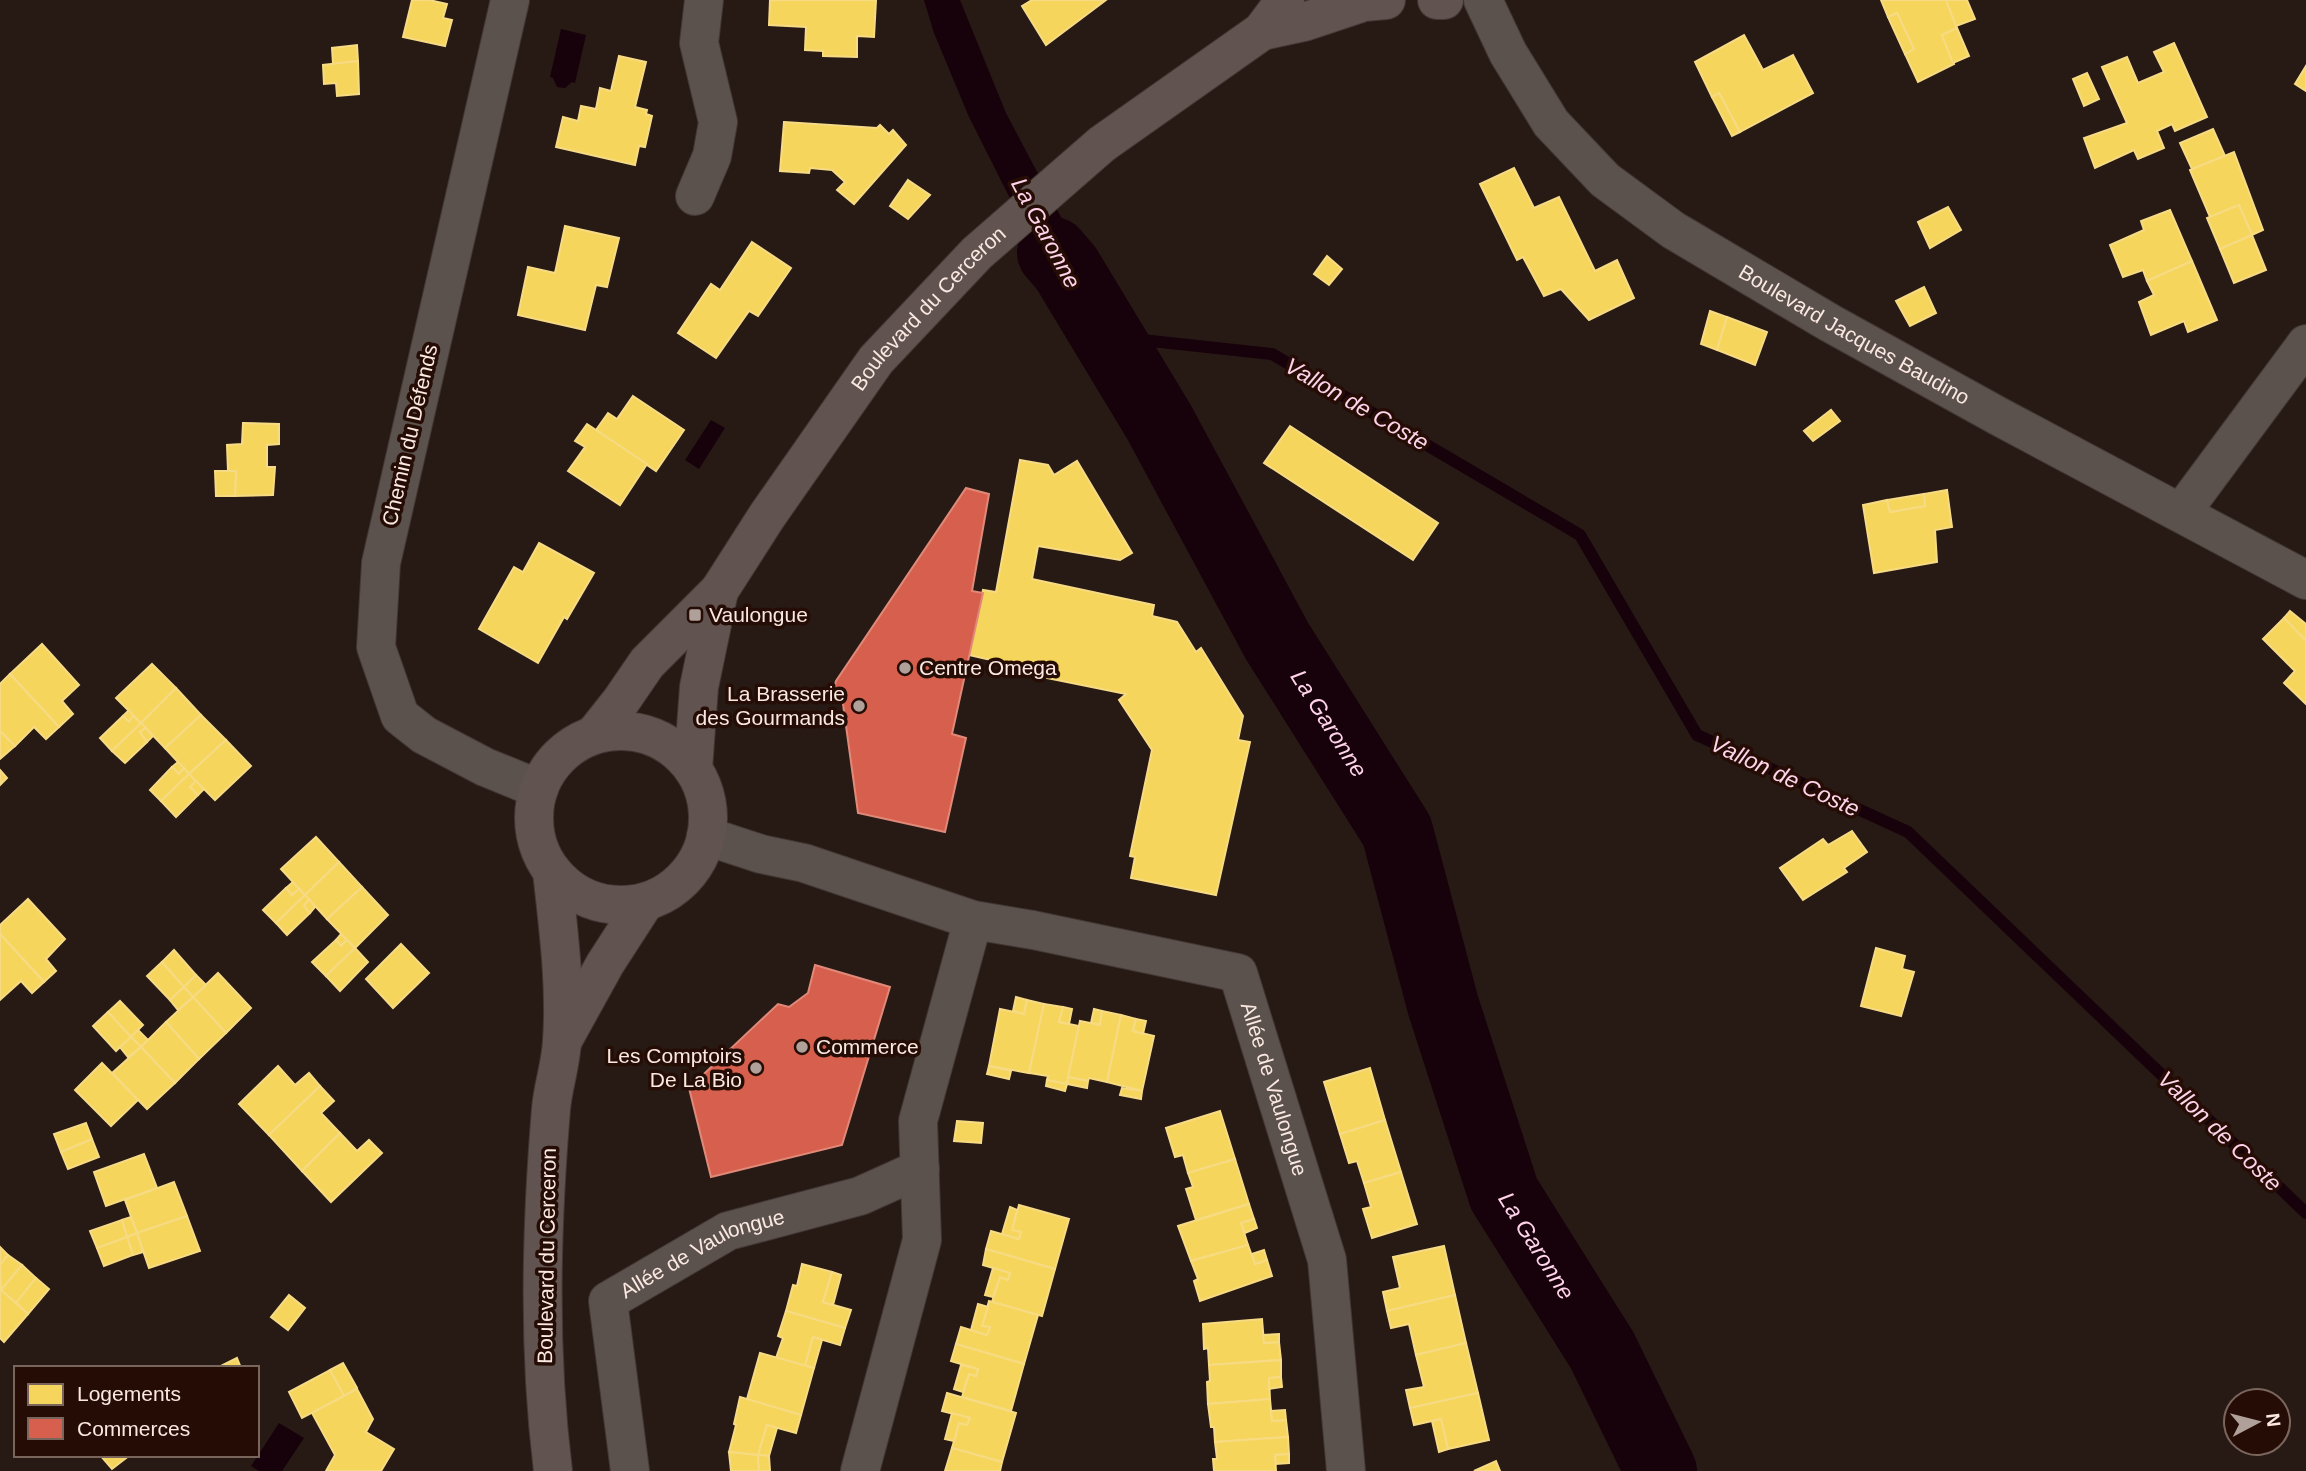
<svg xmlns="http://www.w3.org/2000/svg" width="2306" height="1471" font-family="Arial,sans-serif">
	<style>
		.water { fill: #17020c }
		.homes { fill: #f6d55c; stroke: #f7db84; stroke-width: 2 }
		.shops { fill: #d6604d; stroke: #e18979; stroke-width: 2 }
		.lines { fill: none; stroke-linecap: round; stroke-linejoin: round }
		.stream { stroke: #17020c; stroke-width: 12 }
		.river { stroke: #17020c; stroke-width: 72 }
		.street-casing { stroke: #423733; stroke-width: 40 }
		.secondary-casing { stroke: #423733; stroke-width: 40 }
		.street { stroke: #5b514d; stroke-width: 38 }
		.secondary { stroke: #605350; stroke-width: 38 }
		.poi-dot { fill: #b0a09a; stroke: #250d05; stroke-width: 2.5 }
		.labels { text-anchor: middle; stroke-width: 7; stroke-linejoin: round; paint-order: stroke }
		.street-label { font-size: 21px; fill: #fae8e1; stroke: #250d05 }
		.poi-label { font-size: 21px; fill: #fae8e1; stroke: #250d05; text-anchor: start }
		.water-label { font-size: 23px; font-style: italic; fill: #ffd3e9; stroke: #250d05 }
	</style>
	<rect width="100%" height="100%" fill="#271a15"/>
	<g class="water">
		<path d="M924,0H960L1006,113L1062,219L1086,274L1105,336L1076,311L1038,254L969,117L934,33Z"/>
		<path d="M561,29L586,35L575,83L572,82L565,88L557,87L553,78L550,77Z"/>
		<path d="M711,420L725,428L699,469L685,460Z"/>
		<path d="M279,1423L304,1438L282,1471H259L251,1466Z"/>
	</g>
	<g class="homes">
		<path d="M412,0H429L447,4L443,18L452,20L445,46L403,37Z"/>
		<path d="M770,0H876L874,37L857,36V57L823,56V51L805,50L806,27L769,25Z"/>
		<path d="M1032,0H1106L1046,45L1022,6Z"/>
		<path d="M1881,0H1946L1957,28L1942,35L1954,64L1918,82L1905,54L1914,49L1897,13L1888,17Z"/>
		<path d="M1946,0H1967L1975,19L1956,26Z"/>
		<path d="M1897,13L1914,49L1905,54L1888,17Z"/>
		<path d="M1957,28L1969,56L1953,63L1942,35Z"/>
		<path d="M1744,35L1763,70L1793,55L1813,93L1740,132L1719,93L1712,97L1695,62Z"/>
		<path d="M2174,43L2207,117L2175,131L2172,124L2157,131L2164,148L2138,159L2134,150L2095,168L2084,138L2127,123L2102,67L2127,57L2138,83L2164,72L2154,52Z"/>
		<path d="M357,45L358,61L333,64L332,48Z"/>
		<path d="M619,56L646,62L635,107L647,110L646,114L652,116L645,147L639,146L635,165L556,147L563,117L578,121L581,106L596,109L600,88L611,91Z"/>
		<path d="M358,61L359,94L337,96L336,83L324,84L323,65Z"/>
		<path d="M2306,66V91L2295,84Z"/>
		<path d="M2087,73L2099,99L2084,106L2073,79Z"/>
		<path d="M1719,93L1740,132L1732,136L1712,97Z"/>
		<path d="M784,122L877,128L880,125L889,134L893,130L906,145L854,204L837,190L845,182L832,170L810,168L809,173L780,171Z"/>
		<path d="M2213,129L2225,156L2192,169L2180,143Z"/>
		<path d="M2234,152L2263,230L2252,235L2239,205L2210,217L2190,170Z"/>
		<path d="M1514,168L1534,208L1559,197L1595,271L1617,260L1634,298L1589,320L1561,289L1544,296L1523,257L1517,260L1480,184Z"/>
		<path d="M908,180L930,195L908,219L890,206Z"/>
		<path d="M2239,205L2252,235L2220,249L2207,218Z"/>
		<path d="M1948,207L1961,230L1930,248L1918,222Z"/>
		<path d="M2170,210L2192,261L2147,281L2143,270L2123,277L2110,245L2144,230L2141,221Z"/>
		<path d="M565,226L619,238L607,287L596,285L585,330L518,315L528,267L555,273Z"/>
		<path d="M2252,235L2266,270L2234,283L2220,249Z"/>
		<path d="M752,242L791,268L758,316L749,311L716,358L678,333L711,284L720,290Z"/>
		<path d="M1327,256L1342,269L1329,285L1314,274Z"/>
		<path d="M2192,261L2217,320L2188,332L2184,321L2151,335L2139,302L2154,295L2147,281Z"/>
		<path d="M1924,287L1936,313L1910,326L1896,301Z"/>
		<path d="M1710,311L1727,317L1717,350L1701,344Z"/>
		<path d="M1727,317L1767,332L1755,365L1717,350Z"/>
		<path d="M633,396L684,430L656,471L596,430L608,413L617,419Z"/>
		<path d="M1831,410L1840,421L1813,441L1804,431Z"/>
		<path d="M243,423L279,424V444L267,445V467H275L273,495L235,496L236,471H228L227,445L242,444Z"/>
		<path d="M587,424L647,464L620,505L568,471L585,447L575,441Z"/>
		<path d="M1290,426L1438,523L1413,560L1264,463Z"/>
		<path d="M1020,460L1048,465L1054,475L1077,461L1132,553L1120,560L1038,546L1032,579L1154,605L1152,616L1177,622L1196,652L1201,648L1243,716L1238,740L1250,742L1216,895L1131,878L1135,857L1130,856L1152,750L1119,700L1126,694L1013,671V665L969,655L983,590L996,592Z"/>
		<path d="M215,471H236L235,496H216Z"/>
		<path d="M1947,490L1952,527L1935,530L1937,562L1874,573L1863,505L1887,500L1890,512L1925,506L1924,494Z"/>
		<path d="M1924,494L1925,506L1890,512L1887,500Z"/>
		<path d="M539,543L594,573L567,619L564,617L538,663L479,629L514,567L523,572Z"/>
		<path d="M2290,611L2306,624V641L2284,618Z"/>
		<path d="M2284,618L2306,641V704L2284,683L2295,671L2263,639Z"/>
		<path d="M42,644L79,685L62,701L73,714L59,727L10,674Z"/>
		<path d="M152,664L176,688L141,723L116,698Z"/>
		<path d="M10,674L59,727L46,739L34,727L15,746L0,731V684Z"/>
		<path d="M176,688L201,715L165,748L141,723Z"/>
		<path d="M129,710L133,716L129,722L123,716Z"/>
		<path d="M201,715L226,740L189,774L165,748Z"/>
		<path d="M123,716L129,722L133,716L141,723L112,751L100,738Z"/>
		<path d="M141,723L146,728L140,732L147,742L125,763L112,751Z"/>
		<path d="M146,728L153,736L147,742L140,732Z"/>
		<path d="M0,731L15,746L0,759Z"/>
		<path d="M226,740L251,766L215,800L189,774Z"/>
		<path d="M178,762L184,768L179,774L172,767Z"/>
		<path d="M172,767L179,774L184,768L189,774L161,801L150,790Z"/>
		<path d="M0,770L7,778L0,785Z"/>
		<path d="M189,774L196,781L190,787L198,795L176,817L161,801Z"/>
		<path d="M196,781L204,789L198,795L190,787Z"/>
		<path d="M1852,831L1867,852L1844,868L1847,872L1803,900L1780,868L1823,839L1828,845Z"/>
		<path d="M316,837L339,862L305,895L281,869Z"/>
		<path d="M339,862L362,887L327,919L305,895Z"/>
		<path d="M293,882L299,889L292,895L286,888Z"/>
		<path d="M362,887L388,915L355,948L327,919Z"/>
		<path d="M286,888L292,895L299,889L305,895L276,923L263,910Z"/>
		<path d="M305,895L309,899L304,906L310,913L287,935L276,923Z"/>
		<path d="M28,899L65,939L46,959L56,971L44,982L0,934V925Z"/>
		<path d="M309,899L315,907L310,913L304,906Z"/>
		<path d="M0,934L44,982L32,993L21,981L0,1000Z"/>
		<path d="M341,934L347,940L341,946L336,940Z"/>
		<path d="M336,940L341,946L347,940L355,948L326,976L312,962Z"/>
		<path d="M401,944L429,973L393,1008L366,979Z"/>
		<path d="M355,948L368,962L340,991L326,976Z"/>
		<path d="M1876,948L1905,956L1902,969L1914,972L1901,1016L1861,1006Z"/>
		<path d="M174,950L196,975L184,987L162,962Z"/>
		<path d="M162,962L184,987L170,1000L147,976Z"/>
		<path d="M218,973L251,1008L226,1033L193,997Z"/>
		<path d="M196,975L206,985L193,997L184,987Z"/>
		<path d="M184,987L193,997L178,1010L170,1000Z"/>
		<path d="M193,997L226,1033L199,1059L166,1022Z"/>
		<path d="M1016,997L1027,1000L1024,1014L1013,1011Z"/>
		<path d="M1027,1000L1044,1004L1029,1073L989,1066L1000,1009L1024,1014Z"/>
		<path d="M120,1001L143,1025L131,1037L108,1012Z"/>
		<path d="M1044,1004L1063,1007L1059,1022L1079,1026L1067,1084L1047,1080L1048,1076L1029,1073Z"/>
		<path d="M1063,1007L1072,1009L1069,1024L1059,1022Z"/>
		<path d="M1094,1009L1102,1011L1100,1025L1091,1023Z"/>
		<path d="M1102,1011L1121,1015L1107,1082L1089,1078L1088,1081L1068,1077L1080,1021L1100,1025Z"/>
		<path d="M108,1012L131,1037L116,1051L93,1026Z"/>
		<path d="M1121,1015L1136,1019L1133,1031L1154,1036L1142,1091L1107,1082Z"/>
		<path d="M1136,1019L1146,1021L1143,1034L1133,1031Z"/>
		<path d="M166,1022L199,1059L175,1083L141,1047Z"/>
		<path d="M138,1030L148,1040L141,1047L131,1037Z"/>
		<path d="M131,1037L141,1047L128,1057L120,1047Z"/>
		<path d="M141,1047L175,1083L147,1109L112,1073Z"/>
		<path d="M102,1063L138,1100L111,1126L75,1090Z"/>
		<path d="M278,1066L295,1085L309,1073L320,1086L269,1135L239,1104Z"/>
		<path d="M989,1066L1011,1071L1009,1079L987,1074Z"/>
		<path d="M1370,1068L1385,1120L1340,1134L1324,1082Z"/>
		<path d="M1068,1077L1088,1081L1087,1088L1067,1084Z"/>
		<path d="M1047,1080L1067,1084L1065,1091L1046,1086Z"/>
		<path d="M320,1086L334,1101L321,1113L340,1133L302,1171L269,1135Z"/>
		<path d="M1122,1088L1142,1091L1141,1099L1120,1095Z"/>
		<path d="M1220,1111L1235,1159L1188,1173L1183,1155L1175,1157L1166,1128Z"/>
		<path d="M1385,1120L1401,1172L1364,1183L1357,1161L1349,1163L1340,1134Z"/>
		<path d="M957,1121L983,1123L981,1143L954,1141Z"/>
		<path d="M86,1123L92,1139L61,1152L54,1134Z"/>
		<path d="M340,1133L357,1151L369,1140L382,1153L331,1202L302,1171Z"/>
		<path d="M92,1139L99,1157L68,1169L61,1152Z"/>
		<path d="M144,1154L157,1188L106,1206L94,1172Z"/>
		<path d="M1235,1159L1249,1204L1196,1220L1186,1189L1193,1187L1188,1173Z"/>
		<path d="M1401,1172L1417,1224L1372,1238L1363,1209L1371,1207L1364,1183Z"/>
		<path d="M174,1182L187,1216L137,1233L125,1200Z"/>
		<path d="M1249,1204L1254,1219L1241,1223L1248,1245L1191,1261L1178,1226Z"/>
		<path d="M1019,1205L1069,1219L1055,1269L986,1249L991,1231L1019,1239L1021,1232L1012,1230Z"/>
		<path d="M1010,1207L1017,1210L1012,1230L1021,1232L1019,1239L1002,1234Z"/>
		<path d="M187,1216L200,1251L149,1268L137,1233Z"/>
		<path d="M131,1217L137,1233L127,1237L122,1220Z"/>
		<path d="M1254,1219L1257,1228L1245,1233L1241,1223Z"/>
		<path d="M122,1220L127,1237L97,1248L90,1231Z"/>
		<path d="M137,1233L143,1252L133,1255L127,1237Z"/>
		<path d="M127,1237L133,1255L104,1266L97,1248Z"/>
		<path d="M1248,1245L1255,1264L1267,1260L1272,1276L1200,1301L1194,1281L1198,1279L1191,1261Z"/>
		<path d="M1444,1246L1455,1295L1387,1311L1383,1292L1400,1288L1393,1257Z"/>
		<path d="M0,1247L8,1255L0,1265Z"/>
		<path d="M986,1249L1055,1269L1042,1316L992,1302L1000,1277L1008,1280L1010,1273L983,1265Z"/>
		<path d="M1264,1250L1267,1260L1255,1264L1252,1254Z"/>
		<path d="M8,1255L22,1265L1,1290L0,1265Z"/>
		<path d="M802,1264L832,1272L823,1302L851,1310L845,1328L786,1311L793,1285L797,1286Z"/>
		<path d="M22,1265L36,1278L16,1303L1,1290Z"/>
		<path d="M993,1268L1010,1273L1008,1280L1000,1277L993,1297L985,1295Z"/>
		<path d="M832,1272L841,1275L833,1305L823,1302Z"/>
		<path d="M36,1278L49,1289L28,1314L16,1303Z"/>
		<path d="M0,1289L28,1314L4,1342L0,1338Z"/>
		<path d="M289,1295L305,1308L288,1330L271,1317Z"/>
		<path d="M1455,1295L1466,1343L1416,1355L1409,1324L1391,1328L1387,1311Z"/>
		<path d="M989,1301L1038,1315L1024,1364L956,1344L961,1327L987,1335L990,1327L982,1326Z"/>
		<path d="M978,1304L988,1307L982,1326L990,1327L987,1335L971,1330Z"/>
		<path d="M786,1311L845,1328L840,1345L813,1337L805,1366L776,1358L783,1338L778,1336Z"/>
		<path d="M1262,1319L1264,1343L1279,1342L1281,1360L1209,1365L1208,1348L1204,1349L1203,1324Z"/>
		<path d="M1279,1334V1342L1264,1343L1263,1335Z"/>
		<path d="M813,1337L822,1340L814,1368L805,1366Z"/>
		<path d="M1466,1343L1478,1393L1410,1408L1406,1390L1424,1387L1416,1355Z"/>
		<path d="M956,1344L1024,1364L1011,1411L962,1397L969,1374L976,1376L978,1369L951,1361Z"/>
		<path d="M760,1353L814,1368L801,1415L747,1399Z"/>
		<path d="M237,1358L241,1368H217Z"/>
		<path d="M1281,1360V1377L1269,1378L1270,1399L1208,1404L1207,1382L1210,1381L1209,1365Z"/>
		<path d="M343,1363L357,1388L344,1396L330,1370Z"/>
		<path d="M961,1365L978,1369L976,1376L969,1374L963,1392L954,1389Z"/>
		<path d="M330,1370L344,1396L302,1418L289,1392Z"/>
		<path d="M1281,1377L1282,1387L1269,1389V1378Z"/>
		<path d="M357,1389L373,1419L366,1432L394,1449L381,1471H326L335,1455L312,1413Z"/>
		<path d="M947,1393L1016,1413L1002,1462L952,1448L959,1423L967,1425L970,1418L942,1411Z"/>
		<path d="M1478,1393L1489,1440L1448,1449L1441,1419L1414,1425L1410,1408Z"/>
		<path d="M740,1397L801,1415L796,1433L767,1425L758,1455L729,1452L736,1425L734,1424Z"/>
		<path d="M1270,1399L1272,1421L1286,1420L1288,1437L1215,1442L1214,1427H1211L1208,1404Z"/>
		<path d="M1285,1410L1286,1420L1272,1421L1271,1411Z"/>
		<path d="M952,1413L970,1418L967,1425L959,1423L954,1441L945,1439Z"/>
		<path d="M1441,1419L1448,1449L1439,1452L1432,1421Z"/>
		<path d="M767,1425L777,1428L769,1456L758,1455Z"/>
		<path d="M1288,1437L1289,1454L1275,1455L1276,1471H1214L1213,1459H1217L1215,1442Z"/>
		<path d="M952,1448L1002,1462L1000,1471H945Z"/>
		<path d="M729,1452L758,1455L759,1471H731Z"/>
		<path d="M1289,1454V1463L1276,1464L1275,1455Z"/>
		<path d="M100,1455H130L112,1469Z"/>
		<path d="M758,1455L769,1456L770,1471H759Z"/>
		<path d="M1496,1461L1500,1471H1474Z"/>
	</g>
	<g class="shops">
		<path d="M966,488L989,494L972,591L983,593L952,734L966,738L945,832L858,813L843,704L846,691L834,689L836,681Z"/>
		<path d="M815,965L890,987L842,1145L711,1177L689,1088L778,1004L789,1007L808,993Z"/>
	</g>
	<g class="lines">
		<path class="stream" d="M1105,336L1272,354L1580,535L1697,735L1908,832L2306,1213"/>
		<path class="river" id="s1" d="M1053,253L1066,268L1159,422L1277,641L1397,831L1443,1005L1504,1194L1602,1350L1661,1471"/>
		<g class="street-casing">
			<g id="street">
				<path d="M510,0L381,563L376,647L400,716L424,735L485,767L539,789"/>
				<path id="s2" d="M1483,0L1508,53L1551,123L1605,180L1673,230L1830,323L1998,416L2306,580"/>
				<path d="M695,196L712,156L718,122L699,43L704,0"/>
				<path d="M2181,513L2306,344"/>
				<path id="s3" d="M706,836L761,854L804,863L973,920L1033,930L1238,973L1327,1260L1346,1471"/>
				<path id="s4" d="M630,1471L608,1301L728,1231L860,1196L920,1169"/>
				<path d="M860,1471L922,1240L918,1121L973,920"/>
			</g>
		</g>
		<g class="secondary-casing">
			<g id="secondary">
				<path d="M1437,0H1444"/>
				<path d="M1262,31L1304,22L1364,2L1386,0"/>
				<circle cx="621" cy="818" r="87"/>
				<path id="s5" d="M594,735L621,701L647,663L719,591L767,516L876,360L977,253L1102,144L1262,31L1285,0"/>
				<path d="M693,769L699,687L719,591"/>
				<path d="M552,871C558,927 566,984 562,1041C561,1064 553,1086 551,1109C541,1230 538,1350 553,1471"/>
				<path d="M563,1040L605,964L645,902"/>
			</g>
		</g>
		<use href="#street" class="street"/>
		<use href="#secondary" class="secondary"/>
	</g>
	<g class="poi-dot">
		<rect x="688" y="608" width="14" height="14" rx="3.5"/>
		<circle cx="905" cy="668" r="7"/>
		<circle cx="859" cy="706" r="7"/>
		<circle cx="802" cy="1047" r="7"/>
		<circle cx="756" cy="1068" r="7"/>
	</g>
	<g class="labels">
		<g class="street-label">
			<text dy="7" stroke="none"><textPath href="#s5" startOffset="544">Boulevard du Cerceron</textPath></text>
			<text dy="7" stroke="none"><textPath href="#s2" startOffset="513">Boulevard Jacques Baudino</textPath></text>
			<text transform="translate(410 435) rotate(-77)" y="7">Chemin du Défends</text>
			<text dy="7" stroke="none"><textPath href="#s3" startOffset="672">Allée de Vaulongue</textPath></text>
			<text transform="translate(547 1256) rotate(-89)" y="7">Boulevard du Cerceron</text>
			<text dy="7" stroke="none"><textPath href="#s4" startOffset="278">Allée de Vaulongue</textPath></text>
		</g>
		<g class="poi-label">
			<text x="709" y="622">Vaulongue</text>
			<text x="919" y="675">Centre Omega</text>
			<text x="845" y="701" text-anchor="end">La Brasserie<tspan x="845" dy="24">des Gourmands</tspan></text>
			<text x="816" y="1054">Commerce</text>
			<text x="742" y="1063" text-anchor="end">Les Comptoirs<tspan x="742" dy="24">De La Bio</tspan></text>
		</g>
		<g class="water-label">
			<text transform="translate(1046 233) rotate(62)" y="8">La Garonne</text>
			<text transform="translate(1357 404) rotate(30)" y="8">Vallon de Coste</text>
			<text dy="8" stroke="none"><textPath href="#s1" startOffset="546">La Garonne</textPath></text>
			<text transform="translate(1785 776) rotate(25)" y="8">Vallon de Coste</text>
			<text transform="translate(2220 1131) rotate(44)" y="8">Vallon de Coste</text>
			<text dy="8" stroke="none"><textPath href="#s1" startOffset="1113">La Garonne</textPath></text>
		</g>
	</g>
	<rect x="14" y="1366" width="245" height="91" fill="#250d05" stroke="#7a655d" stroke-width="2"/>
	<rect x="28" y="1384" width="35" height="21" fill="#f6d55c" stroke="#7a655d" stroke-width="2"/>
	<text x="77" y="1401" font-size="21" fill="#fae8e1">Logements</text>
	<rect x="28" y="1418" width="35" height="21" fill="#d6604d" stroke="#7a655d" stroke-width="2"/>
	<text x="77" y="1436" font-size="21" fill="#fae8e1">Commerces</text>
	<g transform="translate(2257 1422) rotate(83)"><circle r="33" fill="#250d05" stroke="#7a655d" stroke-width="2"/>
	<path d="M0-5L12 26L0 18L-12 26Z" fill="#b0a09a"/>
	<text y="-10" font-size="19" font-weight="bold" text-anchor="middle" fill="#fae8e1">N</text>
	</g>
</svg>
